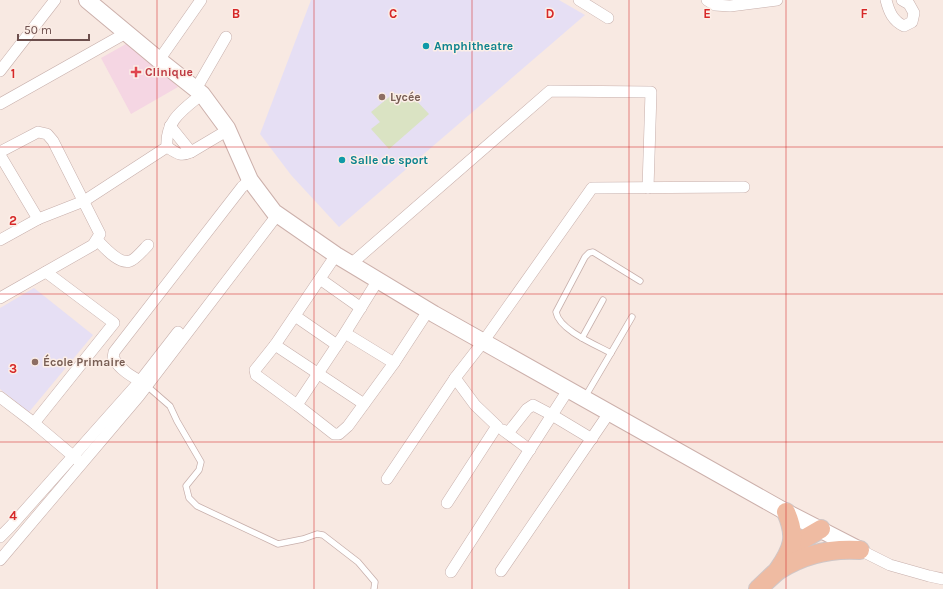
<svg xmlns="http://www.w3.org/2000/svg" width="943" height="589" font-family="Karla,sans-serif">
	<style>
		.education { fill: #e6dff4 }
		.medical { fill: #f5d6e3 }
		.green { fill: #dae3c3 }
		.lines { fill: none; stroke-linecap: round; stroke-linejoin: round }
		.service-casing { stroke: #c7afab; stroke-width: 7 }
		.minor-casing { stroke: #c7afab; stroke-width: 12 }
		.secondary-casing { stroke: #ccb0ab; stroke-width: 18 }
		.primary-casing { stroke: #d0c6c6; stroke-width: 20 }
		.service { stroke: #fff; stroke-width: 5.5 }
		.minor { stroke: #fff; stroke-width: 11 }
		.secondary { stroke: #fff; stroke-width: 16 }
		.primary { stroke: #efbba2; stroke-width: 18 }
		.grid { fill: none; stroke: #d62828; stroke-width: 1; stroke-opacity: 0.55 }
		.culture-dot { fill: #0f9aa8; stroke: #fceee7; stroke-width: 1.5 }
		.health-dot { fill: #e0444e; stroke: #fceee7; stroke-width: 1.5 }
		.education-dot { fill: #8d6e63; stroke: #fceee7; stroke-width: 1.5 }
		.labels { text-anchor: middle; stroke-width: 3; stroke-linejoin: round; paint-order: stroke }
		.culture-label { font-size: 12px; font-weight: bold; fill: #0d838f; stroke: #fceee7; text-anchor: start }
		.health-label { font-size: 12px; font-weight: bold; fill: #be3a42; stroke: #fceee7; text-anchor: start }
		.education-label { font-size: 12px; font-weight: bold; fill: #785e54; stroke: #fceee7; text-anchor: start }
		.grid-label { font-size: 13px; text-anchor: middle; font-weight: bold; fill: #d62828; stroke: #fceee7; stroke-width: 3; stroke-linejoin: round; paint-order: stroke }
	</style>
	<rect width="100%" height="100%" fill="#f8e9e2"/>
	<g class="education">
		<path d="M311,0H559L585,15L339,227L291,175L260,134Z"/>
		<path d="M34,288L93,335L29,412L0,389V308Z"/>
	</g>
	<path class="medical" d="M128,40L178,87L131,114L101,58L126,44Z"/>
	<path class="green" d="M394,93L402,102L411,95L429,114L389,149L371,129L380,122L371,112Z"/>
	<g class="lines">
		<g class="service-casing">
			<g id="service">
				<path d="M582,338L603,300"/>
				<path d="M611,353L632,317"/>
				<path d="M147,386L170,406L177,421L201,462L199,470L186,486L189,498L197,506L278,544L303,539L317,534L323,535L358,562L375,582L374,589"/>
				<path d="M585,397L611,353C596,345 559,330 556,312L585,257L589,253L593,252L640,281"/>
			</g>
		</g>
		<g class="minor-casing">
			<g id="minor">
				<path d="M579,0L608,18"/>
				<path d="M707,0L715,5L730,6L777,0"/>
				<path d="M886,0C889,12 893,21 904,26L912,22L914,13L909,4L902,0"/>
				<path d="M159,60L201,0"/>
				<path d="M0,71L55,0"/>
				<path d="M196,89L226,37"/>
				<path d="M0,104L126,33"/>
				<path d="M167,147C177,153 180,157 191,152L170,126"/>
				<path d="M0,152L38,132L47,134L53,141L100,234L93,245L0,298"/>
				<path d="M191,152L228,130"/>
				<path d="M0,155L38,219"/>
				<path d="M0,240L38,219L84,201L167,147C165,120 184,109 202,94"/>
				<path d="M97,240C104,247 119,265 130,261C135,260 144,249 148,245"/>
				<path d="M351,264L550,91L651,92L648,188"/>
				<path d="M320,279L361,308"/>
				<path d="M378,280L345,333L297,405L334,434H339L348,426L394,363L428,311"/>
				<path d="M295,316L337,345"/>
				<path d="M345,333L394,363"/>
				<path d="M275,345L364,404"/>
				<path d="M145,384C133,377 121,371 113,358L114,352L242,187L250,180"/>
				<path d="M0,397L34,423L79,461"/>
				<path d="M297,405L256,375L255,370L275,345L336,255"/>
				<path d="M34,423L114,323L46,272"/>
				<path d="M503,430L530,450"/>
				<path d="M508,433L527,409L533,405L552,415L592,439"/>
				<path d="M387,479L455,378"/>
				<path d="M447,503L497,426L475,405L455,378L483,342L592,188L744,187"/>
				<path d="M0,537L11,526L140,381L178,332"/>
				<path d="M860,550L890,565L929,576L943,579"/>
				<path d="M0,560L139,396L278,214"/>
				<path d="M501,571L609,413"/>
				<path d="M451,572L568,390"/>
			</g>
		</g>
		<g class="secondary-casing">
			<path id="secondary" d="M87,0L159,60L202,94L227,128L250,180L274,212L336,255L434,314L786,512L860,550"/>
		</g>
		<g class="primary-casing">
			<g id="primary">
				<path d="M790,552L802,540L821,529"/>
				<path d="M778,570C793,548 797,537 786,512"/>
				<path d="M758,589C765,583 772,575 779,570C804,554 831,548 860,550"/>
			</g>
		</g>
		<use href="#service" class="service"/>
		<use href="#minor" class="minor"/>
		<use href="#secondary" class="secondary"/>
		<use href="#primary" class="primary"/>
	</g>
	<path class="grid" d="M157,0V589M314,0V589M472,0V589M629,0V589M786,0V589M0,147H943M0,294H943M0,442H943"/>
	<g class="culture-dot">
		<circle cx="426" cy="46" r="4"/>
		<circle cx="342" cy="160" r="4"/>
	</g>
	<path class="health-dot" d="M134 66h4v4h4v4h-4v4h-4v-4h-4v-4h4z"/>
	<g class="education-dot">
		<circle cx="382" cy="97" r="4"/>
		<circle cx="35" cy="362" r="4"/>
	</g>
	<g class="labels">
		<g class="culture-label">
			<text x="434" y="50">Amphitheatre</text>
			<text x="350" y="164">Salle de sport</text>
		</g>
		<g class="health-label">
			<text x="145" y="76">Clinique</text>
		</g>
		<g class="education-label">
			<text x="390" y="101">Lycée</text>
			<text x="43" y="366">École Primaire</text>
		</g>
	</g>
	<g class="grid-label">
		<text x="236" y="18">B</text>
		<text x="393" y="18">C</text>
		<text x="550" y="18">D</text>
		<text x="707" y="18">E</text>
		<text x="864" y="18">F</text>
		<text x="13" y="78">1</text>
		<text x="13" y="225">2</text>
		<text x="13" y="373">3</text>
		<text x="13" y="520">4</text>
	</g>
	<path d="M18 34v6h71v-6" fill="none" stroke="#6c4e4c" stroke-width="2"/>
	<text x="24" y="34" font-size="12" fill="#6c4e4c" stroke="#fceee7" stroke-width="3" paint-order="stroke">50 m</text>
</svg>
